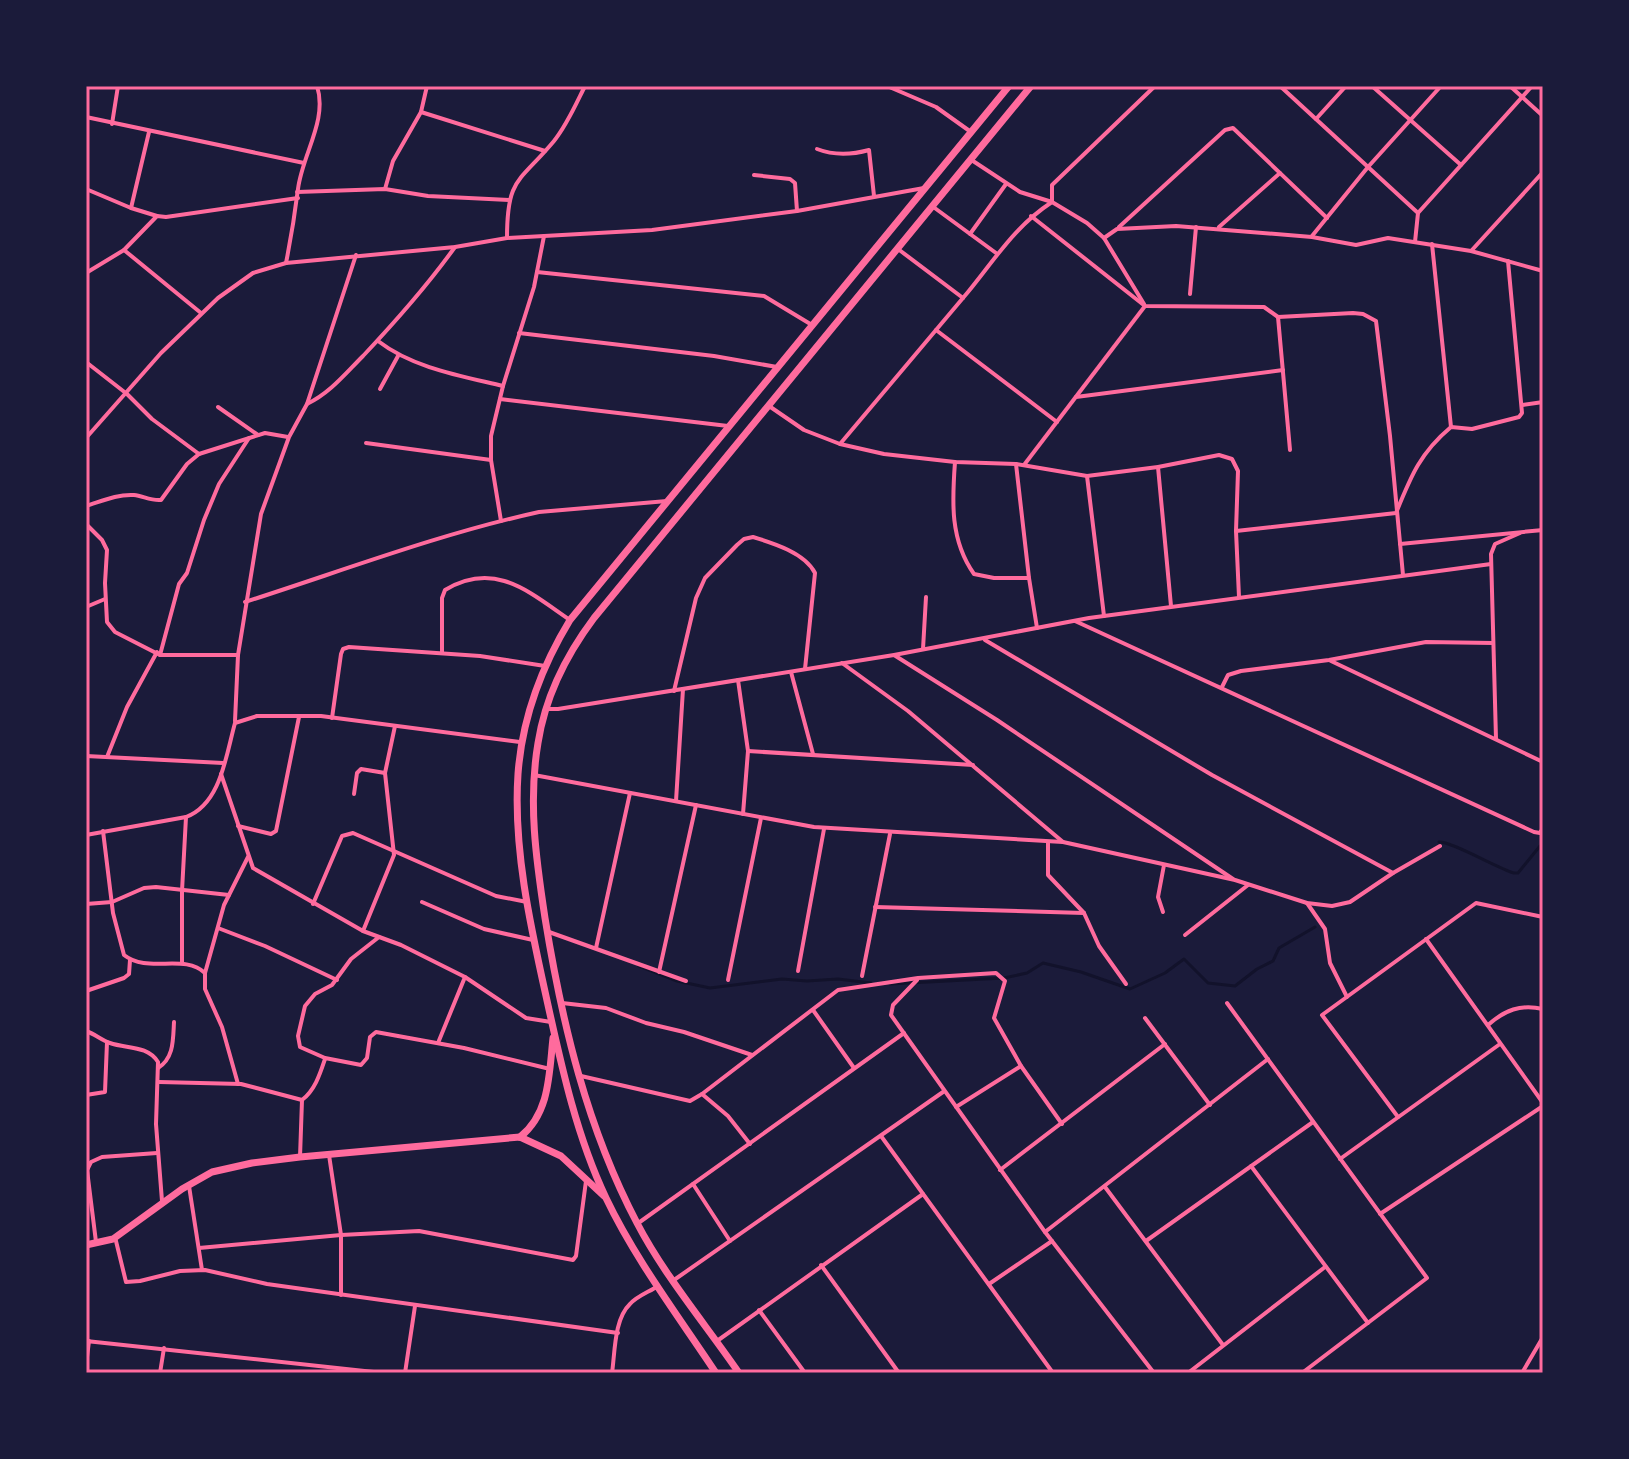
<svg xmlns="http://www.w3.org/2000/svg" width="1629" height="1459" font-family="Commissioner,sans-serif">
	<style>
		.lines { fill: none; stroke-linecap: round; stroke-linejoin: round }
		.stream { stroke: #12122b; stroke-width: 3 }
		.minor { stroke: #ff6b9d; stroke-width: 4 }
		.primary { stroke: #ff6b9d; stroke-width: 7 }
		.neatline { fill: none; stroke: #ff6b9d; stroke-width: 3 }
	</style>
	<rect width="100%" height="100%" fill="#1b1b3a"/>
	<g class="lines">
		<g class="stream">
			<path d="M1439,842C1451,841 1497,868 1514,873H1518L1540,846H1543"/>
			<path d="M639,966L677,981L710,988L782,979L807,981L838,979L871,983"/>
			<path d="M890,984L1004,978L1027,973L1043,963L1081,972L1130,989L1165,973L1184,959L1208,983L1235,986L1257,969L1273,961L1279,948L1315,927"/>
		</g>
		<g class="minor">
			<path d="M887,86L936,107L971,132"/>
			<path d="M1280,86L1418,213"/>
			<path d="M1372,86L1461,165"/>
			<path d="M1510,86L1543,116"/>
			<path d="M421,112L545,151"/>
			<path d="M86,117L304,163"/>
			<path d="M1316,119L1346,86"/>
			<path d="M112,124L118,86"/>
			<path d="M817,149C835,156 851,155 869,150L874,196"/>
			<path d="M970,159L1020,192L1052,202L1087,223L1104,238L1117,229L1176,226L1312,237L1356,245L1388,238L1471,251L1543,271"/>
			<path d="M754,175L790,179L795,183L797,211"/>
			<path d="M86,189L131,208L157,216"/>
			<path d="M385,189L393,161L421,112L427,86"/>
			<path d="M297,192L385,189L428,196L509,200"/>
			<path d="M932,206L996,253"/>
			<path d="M131,208L149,132"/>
			<path d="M1031,216L1145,306L1264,307L1278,317L1353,313L1363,314L1376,321L1390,436L1403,575"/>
			<path d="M1119,227L1225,130L1233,128L1327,218"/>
			<path d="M1219,227L1280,173"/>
			<path d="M970,234L1006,184"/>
			<path d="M1312,236L1368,167L1441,86"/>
			<path d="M507,238C507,177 519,183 554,141C567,125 576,104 585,86"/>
			<path d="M1104,238L1144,304"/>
			<path d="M1415,242L1418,213L1532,86"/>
			<path d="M1432,244L1451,427"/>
			<path d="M898,249L963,298"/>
			<path d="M124,250L201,313"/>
			<path d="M1472,250L1543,172"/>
			<path d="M286,263C291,238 295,213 298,189C302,155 328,120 317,86"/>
			<path d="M537,272L764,296L812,325"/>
			<path d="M86,273L124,250L157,216L166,217L298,198"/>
			<path d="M1190,294L1196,227"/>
			<path d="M1278,317L1290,450"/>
			<path d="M936,330L1057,422"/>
			<path d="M519,333L714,356L777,367"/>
			<path d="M378,341C413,368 461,376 503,386"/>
			<path d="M86,362L127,394L152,419L199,454"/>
			<path d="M380,389L398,356"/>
			<path d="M1076,397L1283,370"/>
			<path d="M500,399L728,426"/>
			<path d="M307,404C330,393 345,374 363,356C396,321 427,286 455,247"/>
			<path d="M1522,405L1543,402"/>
			<path d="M769,406L804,430L840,444L884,454L955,462L1016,464L1087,476L1158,467L1219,455L1232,459L1238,471L1236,531L1239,597"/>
			<path d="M218,407L258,435"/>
			<path d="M86,438L161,353L218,298L253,273L286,263L455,247L507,238L652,230L797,211L924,188"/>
			<path d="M366,443L491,460"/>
			<path d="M840,444C883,393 925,343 968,292C996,258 1014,227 1052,202V185L1155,86"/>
			<path d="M955,462C952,502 950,540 974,574L994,578H1029"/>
			<path d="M1016,464L1029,578L1037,628"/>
			<path d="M1024,465L1145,306"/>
			<path d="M1158,467L1171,606"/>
			<path d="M1087,476L1104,616"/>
			<path d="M86,506C102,501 117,494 134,495C143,496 151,501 161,500L187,464L199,454L265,433L288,437"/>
			<path d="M501,521L491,460V436L503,386L534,287L544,236"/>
			<path d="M86,524L102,540L107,550L105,583L107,622L115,632L160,655H238"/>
			<path d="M1236,531L1396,513C1411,476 1420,453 1451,427L1472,429L1519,417L1522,413L1508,261"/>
			<path d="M1400,544L1543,530"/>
			<path d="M245,602C342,571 439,534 539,512L667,501"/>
			<path d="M86,607L105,599"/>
			<path d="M1075,621L1534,832L1540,833L1543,828"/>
			<path d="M985,640L1212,775L1393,873"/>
			<path d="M923,649L926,597"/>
			<path d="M442,652V598L445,590C495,560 529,592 570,620"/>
			<path d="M160,655L179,584L187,573L204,520L219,484L249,438"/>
			<path d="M894,655L997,720L1233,879"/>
			<path d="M1331,661L1543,762"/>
			<path d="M842,663L908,711L1063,842"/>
			<path d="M791,672L813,754"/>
			<path d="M738,680L748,751L743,814"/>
			<path d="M1222,687L1228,675L1241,671L1329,660L1426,642L1493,643"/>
			<path d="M674,691L696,598L705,578L737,545L744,539L753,537C773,543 805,553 815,573L805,669"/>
			<path d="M547,709H558L894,655L1089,618L1491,564"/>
			<path d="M332,718L341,654L343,649L349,647L480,656L545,666"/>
			<path d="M235,721L238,655L261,514L289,437L307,404L356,255"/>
			<path d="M1496,739L1491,554L1495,544L1520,533"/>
			<path d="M748,751L973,765"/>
			<path d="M86,756L223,763"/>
			<path d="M107,757L127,707L157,652"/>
			<path d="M221,774L253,868L363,931L401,945L465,977L526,1018L551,1022"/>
			<path d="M534,775L814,827L1063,842L1235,880L1307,903L1332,906L1350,902L1393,873L1440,846"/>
			<path d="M354,794L357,773L361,769L385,773"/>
			<path d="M676,801L683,689"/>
			<path d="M238,826L271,834L276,831L299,717"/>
			<path d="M103,831L113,913L124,955C148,974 184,953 205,973V989L222,1027L238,1084"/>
			<path d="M86,835L186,817C221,804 226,755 235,723L257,716H321L520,742"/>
			<path d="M1048,842V875L1084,913L1099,946L1126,984"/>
			<path d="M422,902L484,929L533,940"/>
			<path d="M1307,903L1325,929L1330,963L1347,997"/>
			<path d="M86,904L112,902L144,888L156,887L229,895"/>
			<path d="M313,904L342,836L353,833L496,896L527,902"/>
			<path d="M875,907L1084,913"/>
			<path d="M1163,912L1158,897L1164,865"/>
			<path d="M218,928L265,946L337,980"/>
			<path d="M363,931L394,855L385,773L395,726"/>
			<path d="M549,932L686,981"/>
			<path d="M1185,935L1248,885"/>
			<path d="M379,937L351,959L332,985L315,994L305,1006L298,1036L300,1047L325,1058L361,1065L367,1058L370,1037L376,1032L464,1048L550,1069"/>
			<path d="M1426,939L1543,1103"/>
			<path d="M596,948L630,793"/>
			<path d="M182,962V891L186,817"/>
			<path d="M798,971L824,829"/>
			<path d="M659,972L696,805"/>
			<path d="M205,973L224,905L248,857"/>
			<path d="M862,976L890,834"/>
			<path d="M728,980L761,818"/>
			<path d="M917,980L893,1005L891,1015L1045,1232L1154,1373"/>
			<path d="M86,991L124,978L129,974L130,960"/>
			<path d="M562,1003L606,1008L646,1023L684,1032L752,1055"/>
			<path d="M1227,1003L1427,1278L1302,1373"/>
			<path d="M813,1010L854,1068"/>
			<path d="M1145,1018L1210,1105"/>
			<path d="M1488,1025C1505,1010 1520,1004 1543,1009"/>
			<path d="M86,1031C95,1034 101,1040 110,1043C127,1049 147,1045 158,1062L156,1124L162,1201"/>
			<path d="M438,1043L465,977"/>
			<path d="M158,1068C174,1058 173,1040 174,1022"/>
			<path d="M581,1076L690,1101L702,1094L728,1116L750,1144"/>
			<path d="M159,1082L241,1084L302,1100"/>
			<path d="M702,1094L838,990L918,978L996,973L1005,981L994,1018L1021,1066L1062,1124"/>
			<path d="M86,1095L105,1092L107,1042"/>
			<path d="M956,1107L1021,1066"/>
			<path d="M1398,1117L1322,1015L1476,903L1543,917"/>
			<path d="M881,1136L1053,1373"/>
			<path d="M329,1155L341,1235V1295"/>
			<path d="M300,1157L302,1100C315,1090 320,1074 325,1059"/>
			<path d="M1340,1159L1500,1044"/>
			<path d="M1251,1166L1368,1323"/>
			<path d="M1000,1170L1165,1044"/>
			<path d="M693,1184L730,1241"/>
			<path d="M189,1186L202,1270"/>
			<path d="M1105,1187L1223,1345"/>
			<path d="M1380,1214L1543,1106"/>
			<path d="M637,1224L904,1033"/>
			<path d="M1045,1232L1268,1059"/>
			<path d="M115,1237L126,1282L140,1281L180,1271L205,1270L267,1284L618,1333"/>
			<path d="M1146,1241L1313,1122"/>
			<path d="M96,1242L87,1170L91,1162L102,1157L157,1153"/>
			<path d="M199,1248L341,1235L419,1231L573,1260L576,1256L586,1181"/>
			<path d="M821,1265L899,1373"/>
			<path d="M674,1280L943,1092"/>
			<path d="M989,1284L1052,1241"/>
			<path d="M759,1310L805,1373"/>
			<path d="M86,1341L383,1373"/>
			<path d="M717,1341L923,1194"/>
			<path d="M86,1365L89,1341"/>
			<path d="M160,1373L164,1348"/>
			<path d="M405,1373L415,1306"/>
			<path d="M612,1373C615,1353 614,1319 630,1304C637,1296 649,1292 658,1286"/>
			<path d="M1188,1373L1325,1267"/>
			<path d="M1522,1373L1543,1337"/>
		</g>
		<g class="primary">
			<path d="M520,1137C550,1113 549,1074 553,1038"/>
			<path d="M86,1245L113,1239L182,1189L212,1172L252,1163L300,1157L520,1137L561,1156L604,1196"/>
			<path d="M716,1373C679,1317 635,1259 606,1198C576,1135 561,1064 546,996C530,924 513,847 518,774C522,719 542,666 570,620L1009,86"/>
			<path d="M739,1373C706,1325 664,1275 637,1223C587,1128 562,1023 545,918C536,859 528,802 538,743C545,698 567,654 594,618L1031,86"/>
		</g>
	</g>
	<rect width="1629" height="1459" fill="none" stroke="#1b1b3a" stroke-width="176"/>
	<rect x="88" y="88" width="1453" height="1283" class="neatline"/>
</svg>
